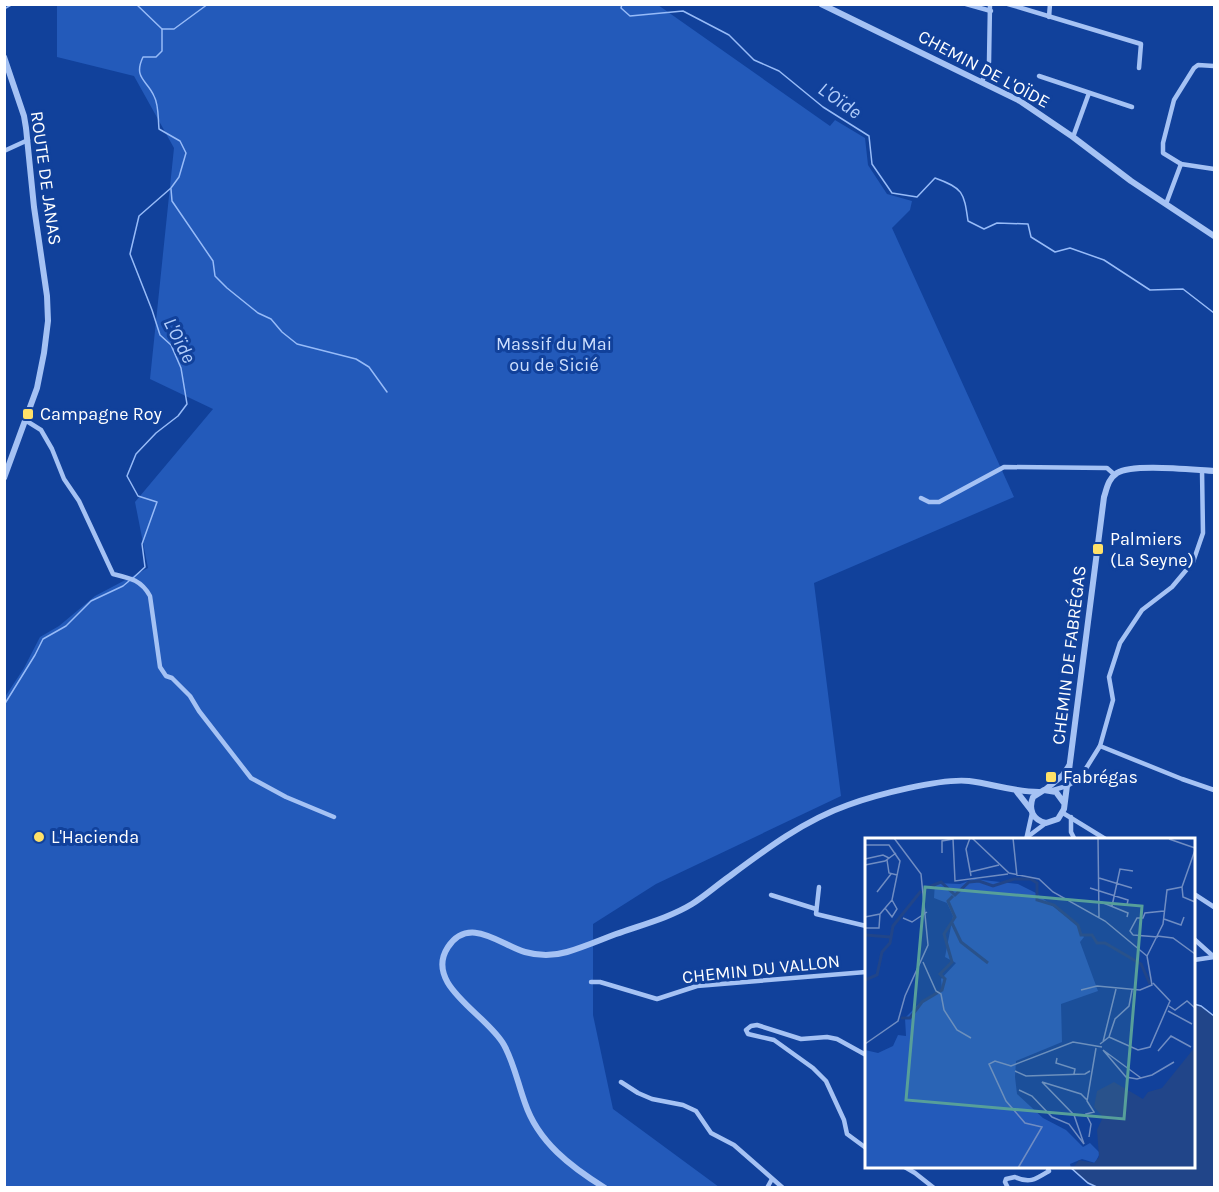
<svg xmlns="http://www.w3.org/2000/svg" width="1219" height="1192" font-family="Karla,sans-serif">
	<style>
		.green { fill: #235aba }
		.water { fill: #214589; stroke: #97bbf8; stroke-width: 1.5 }
		.lines { fill: none; stroke-linecap: round; stroke-linejoin: round }
		.stream { stroke: #97bbf8; stroke-width: 1.5 }
		.minor { stroke: #a5c2f4; stroke-width: 4.5 }
		.tertiary { stroke: #a5c2f4; stroke-width: 6 }
		.poi-dot { fill: #ffe168; stroke: #11419b; stroke-width: 2 }
		.labels { text-anchor: middle; stroke-width: 6; stroke-linejoin: round; paint-order: stroke }
		.street-label { font-size: 18px; fill: #fff; stroke: #11419b }
		.park-label { font-size: 18px; fill: #cddffe; stroke: #11419b }
		.poi-label { font-size: 18px; fill: #fff; stroke: #11419b; text-anchor: start }
		.water-label { font-size: 20px; font-style: italic; fill: #b1cdfb; stroke: #11419b }
		.inset-river { fill: none; stroke: #214589; stroke-width: 3 }
		.inset-road { fill: none; stroke: #708dc3; stroke-width: 1.5 }
		.view { fill: #579f9a; fill-opacity: 0.15; stroke: #579f9a; stroke-width: 3 }
		.inset-edge { fill: none; stroke: #fff; stroke-width: 3 }
	</style>
	<rect width="100%" height="100%" fill="#11419b"/>
	<path class="green" d="M57,5H658L830,126L835,120L865,138L868,165L887,194L912,201L910,210L892,228L1014,497L814,583L841,796L656,884L593,924V1015L613,1109L719,1187L5,1188V697L24,668L40,637L59,626L95,596L148,568L135,502L213,409L150,379L174,148L134,76L57,57Z"/>
	<path class="water" d="M1194,1004L1201,1006L1214,1016V1187L1099,1188L1088,1183L1070,1167L1194,1166Z"/>
	<g class="lines">
		<g class="stream">
			<path d="M136,4L162,29H174L208,4"/>
			<path d="M622,4L621,8L630,16L683,11L729,35L754,60L779,71L823,107L869,136L872,164L892,193L917,197L935,178C963,188 964,192 968,221L984,229L997,223L1028,224L1031,237L1055,252L1070,248L1104,260L1150,290L1183,289L1214,313"/>
			<path d="M4,9L13,4"/>
			<path d="M171,189L172,201L213,261L215,276L227,288L258,313L271,319L282,332L297,344L356,359L369,367L387,392"/>
			<path d="M133,578L145,567L142,544L157,502L138,496L127,476L136,454L156,433L178,416L187,404L181,368L171,345L160,335L152,310L130,254L139,216L171,188L179,177L186,153L180,141L159,129C158,119 159,105 154,96C147,80 133,78 143,57H156L162,51V29"/>
			<path d="M4,705L35,655L43,639L66,626L91,601L123,586L129,581"/>
		</g>
		<g class="minor">
			<path d="M966,4L991,11"/>
			<path d="M1008,4L1141,44L1139,68"/>
			<path d="M1049,17L1050,4"/>
			<path d="M1039,76L1132,107"/>
			<path d="M982,82L989,62L990,4"/>
			<path d="M1073,137L1089,93"/>
			<path d="M4,151L28,140"/>
			<path d="M1181,164L1163,153V143L1174,100L1194,68L1198,65L1214,66"/>
			<path d="M1181,164L1214,169"/>
			<path d="M1166,204L1181,164"/>
			<path d="M25,420L41,430L52,449L64,479L79,501L113,574C130,578 141,580 150,596L160,667L166,676L172,678L190,696L199,711L251,778L286,797L334,817"/>
			<path d="M921,498L929,502H939L1004,467L1107,468L1115,475"/>
			<path d="M1100,746L1182,779L1214,790"/>
			<path d="M1053,790L1067,786L1080,778L1100,746L1113,700L1109,677L1120,643L1142,610L1172,587L1193,562L1203,533L1202,470"/>
			<path d="M1063,813L1107,840"/>
			<path d="M1071,817V832L1075,840"/>
			<path d="M1030,835L1046,823"/>
			<path d="M1026,840L1032,813"/>
			<path d="M819,887L816,914L866,926"/>
			<path d="M1194,894L1214,907"/>
			<path d="M771,895L816,909"/>
			<path d="M1194,939L1214,957"/>
			<path d="M1194,960L1214,957"/>
			<path d="M591,982H600L657,999L697,986L866,972"/>
			<path d="M866,1055L837,1039L827,1037L801,1039L757,1025L751,1026L746,1030L748,1034L774,1040L813,1068L826,1081L844,1120L847,1134L866,1148"/>
			<path d="M621,1082L638,1093L652,1099L683,1105L696,1111L711,1133L734,1145L783,1188"/>
			<path d="M903,1166L915,1173L934,1188"/>
			<path d="M767,1188L772,1179"/>
			<path d="M1008,1188L1005,1182L1006,1179L1015,1177C1030,1184 1036,1179 1049,1171L1047,1166"/>
		</g>
		<g class="tertiary">
			<path d="M821,4L1020,101L1073,137L1131,181L1214,236"/>
			<path d="M4,57L24,116L26,128L34,207L47,296L48,321L44,353L37,388L4,478"/>
			<path d="M1046,789L1063,775L1069,766"/>
			<path d="M1017,792L1031,810"/>
			<path d="M1064,803L1056,792L1044,790L1033,797C1028,810 1033,820 1046,823L1058,819L1064,809L1104,497C1107,488 1108,479 1117,473C1132,463 1194,470 1214,471"/>
			<path d="M605,1188C571,1167 538,1142 525,1103C518,1084 514,1063 504,1045C487,1014 423,985 448,947C469,915 501,945 525,952C539,956 553,956 567,952C584,947 600,940 616,934C641,925 669,918 692,904C705,896 717,885 730,876C766,849 805,820 848,805C875,795 941,778 969,781C993,784 1014,792 1039,792"/>
		</g>
	</g>
	<g class="poi-dot">
		<rect x="22" y="408" width="12" height="12" rx="3"/>
		<rect x="1092" y="543" width="12" height="12" rx="3"/>
		<rect x="1045" y="771" width="12" height="12" rx="3"/>
		<circle cx="39" cy="837" r="6"/>
	</g>
	<g class="labels">
		<g class="street-label">
			<text transform="translate(984 69) rotate(28)" y="6">CHEMIN DE L'OÏDE</text>
			<text transform="translate(46 178) rotate(82)" y="6">ROUTE DE JANAS</text>
			<text transform="translate(1069 655) rotate(-83)" y="6">CHEMIN DE FABRÉGAS</text>
			<text transform="translate(761 969) rotate(-6)" y="6">CHEMIN DU VALLON</text>
		</g>
		<g class="park-label">
			<text x="554" y="350">Massif du Mai<tspan x="554" dy="21">ou de Sicié</tspan></text>
		</g>
		<g class="poi-label">
			<text x="40" y="420">Campagne Roy</text>
			<text x="1110" y="545">Palmiers<tspan x="1110" dy="21">(La Seyne)</tspan></text>
			<text x="1063" y="783">Fabrégas</text>
			<text x="51" y="843">L'Hacienda</text>
		</g>
		<g class="water-label">
			<text transform="translate(840 100) rotate(35)" y="7">L'Oïde</text>
			<text transform="translate(180 340) rotate(63)" y="7">L'Oïde</text>
		</g>
	</g>
	<g transform="translate(865 838)">
		<rect width="330" height="330" fill="#11419b"/>
		<path d="M109,41L153,46L171,55L212,87L219,99L215,104L233,153L196,166L197,204L151,223L150,239L152,256L178,280L201,292L218,309L225,305L235,315L230,325L217,321L205,326L206,330H0V212L13,215L28,208L33,197L41,198L40,180L57,163L77,153L76,141L91,125L80,119L88,78L82,65L69,60L70,45L95,46Z" fill="#235aba"/>
		<path d="M330,209V330H208L214,322L229,325L234,319L232,292L238,279L229,269L232,253L249,244L278,261L283,254L297,250Z" fill="#214589"/>
		<path class="inset-river" d="M59,51L76,44L90,57L104,44L114,43L128,48L149,41H166L172,45V62L189,67L213,87L216,97H227L232,105H240L276,126L285,146M87,85L96,104L123,125M0,97L25,99M0,142L12,137L17,114L25,105L28,88L56,53M36,180H45L57,164L77,152L80,141L75,136L87,124L79,96L90,79L83,63L88,58"/>
		<path class="inset-road" d="M105,0L101,11L106,38M107,0L144,35L174,41L188,54L240,83L282,118M148,0L152,38M233,0L234,79M304,1L330,10M0,7H24L35,23L27,62L15,76L0,79M77,15V3L88,1L90,43L143,36M0,21L18,17L24,20M22,22L24,35L32,37M0,27L20,23L31,15M105,34L134,27M234,40L267,50M317,49L330,12M317,49L318,59L330,64M225,50L263,62L262,67M12,54L26,36M236,64L263,75L262,79M247,68L255,31L268,33M20,70L27,79L32,71L27,62M38,80L47,84L62,74M299,81L316,87L319,79M0,90H14L15,76M268,97L265,93L272,80H278L280,75L299,73M268,97L293,99M292,98L308,100L330,116M58,124L71,153L76,156L79,172L92,192L106,200M216,152L232,148L275,152L287,147L282,118L298,86L302,52L317,49M304,168L310,172L322,163L330,170M303,173L327,186M244,199L273,212L285,209L305,163L288,145M238,204L251,151M0,206L33,183L40,158L63,107L56,36L29,0M235,206L244,199L250,181L264,168L267,152M238,212L261,239L272,241L287,237L309,224M238,212L276,240M293,213L306,198L326,209M192,220L191,225L210,231L209,236M150,233L161,238L220,236L225,233M154,252L167,258L187,279L204,286L219,306L209,277L177,244L216,256L222,262M224,299L226,286L221,276L229,274L222,263L231,210M153,330L177,289L160,285L141,263L124,226L130,223L146,228L208,204L237,209"/>
		<path class="view" d="M60,49L277,68L259,281L41,262Z"/>
		<rect width="330" height="330" class="inset-edge"/>
	</g>
	<rect width="1219" height="1192" fill="none" stroke="#ffffff" stroke-width="12"/>
</svg>
